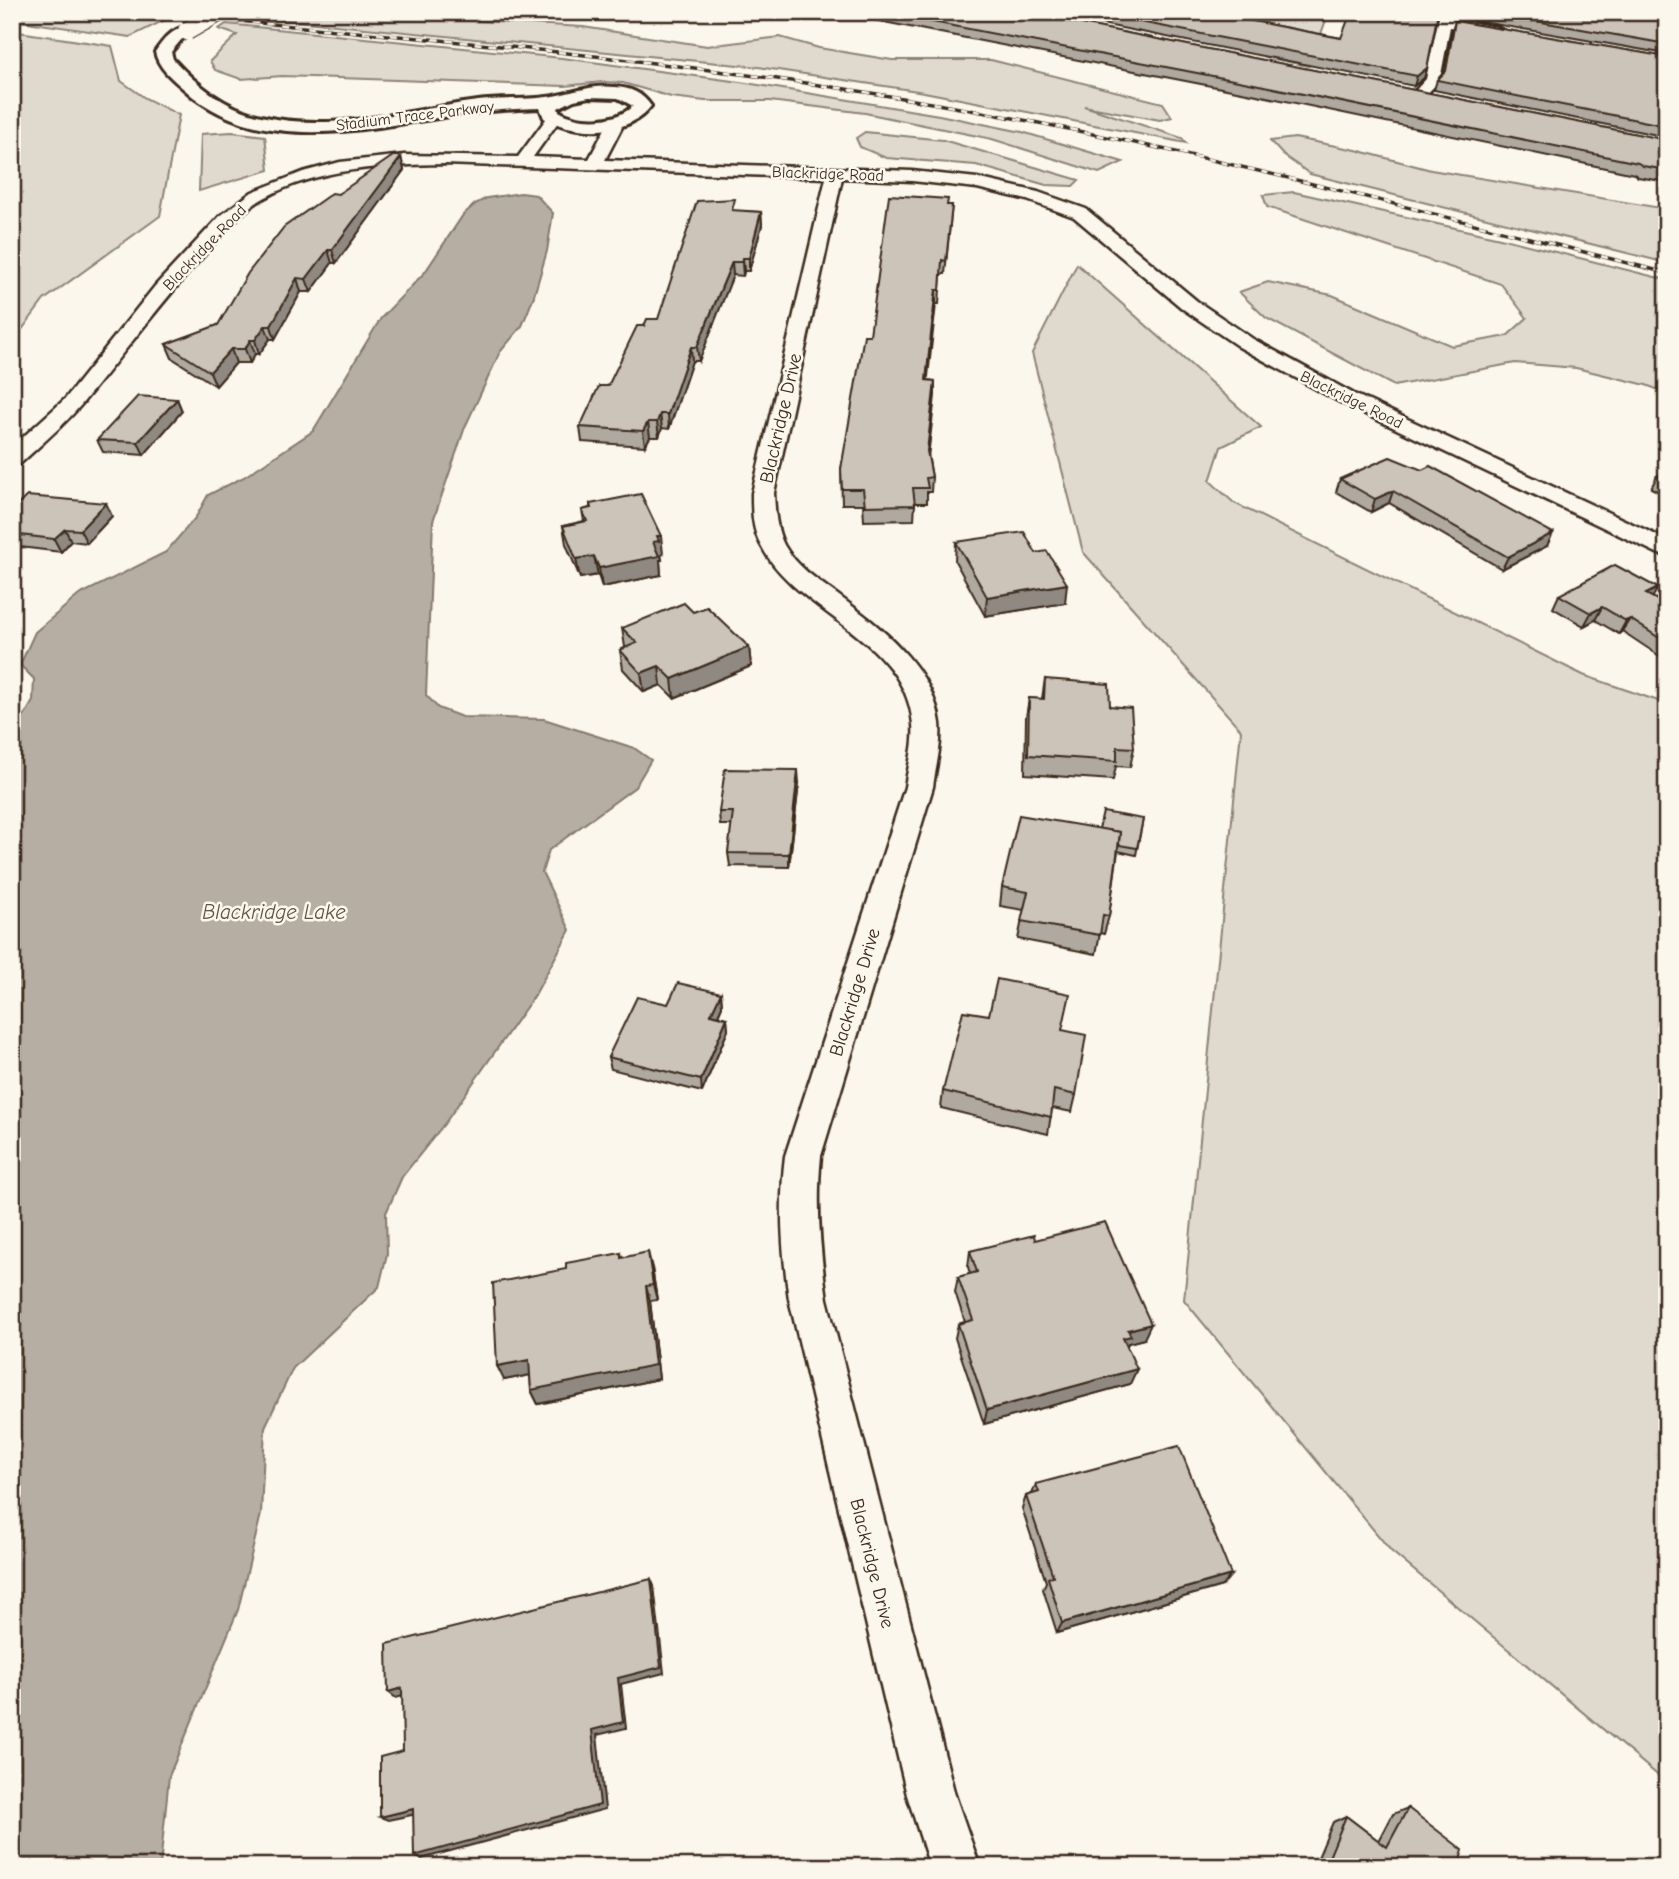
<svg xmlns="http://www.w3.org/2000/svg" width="1679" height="1879" font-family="'Comic Neue',sans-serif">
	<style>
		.green { fill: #dfd9ce; stroke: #8d8276; stroke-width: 2 }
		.water { fill: #b6aea2; stroke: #85796d; stroke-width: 2 }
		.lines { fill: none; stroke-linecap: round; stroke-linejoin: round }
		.street-casing { stroke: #3b2a1e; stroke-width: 5 }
		.secondary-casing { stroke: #3b2a1e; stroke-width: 6 }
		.street { fill: #fbf7ec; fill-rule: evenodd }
		.secondary { fill: #fbf7ec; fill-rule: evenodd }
		.rail-casing { stroke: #3b2a1e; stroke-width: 3.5 }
		.rail { stroke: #fbf7ec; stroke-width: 2.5; stroke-dasharray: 7; stroke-linecap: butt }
		.secondary-bridge-casing { stroke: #3b2a1e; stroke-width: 20; stroke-linecap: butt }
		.secondary-bridge { stroke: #fbf7ec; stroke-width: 18 }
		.wall { fill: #afa99f; stroke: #3b2a1e; stroke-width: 2 }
		.shaded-wall { fill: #8f8982; stroke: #3b2a1e; stroke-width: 2 }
		.building { fill: #ccc4b9; stroke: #3b2a1e; stroke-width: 2 }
		.labels { text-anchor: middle; stroke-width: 5; stroke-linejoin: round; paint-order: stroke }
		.far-street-label { font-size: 16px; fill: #3b2a1e; stroke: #fbf7ec }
		.street-label { font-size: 19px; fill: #3b2a1e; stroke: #fbf7ec }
		.water-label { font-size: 21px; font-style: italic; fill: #605246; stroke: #fbf7ec }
	</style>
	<rect width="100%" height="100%" fill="#fbf7ec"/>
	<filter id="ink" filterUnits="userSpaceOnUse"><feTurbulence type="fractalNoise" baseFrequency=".0143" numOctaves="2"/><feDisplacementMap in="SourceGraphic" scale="14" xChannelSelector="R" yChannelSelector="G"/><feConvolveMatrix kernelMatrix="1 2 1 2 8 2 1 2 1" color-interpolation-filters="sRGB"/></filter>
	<g filter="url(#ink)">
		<g class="green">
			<path d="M12,12H93L167,19L130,37L12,20Z"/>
			<path d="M273,12H380L428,18L583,27L707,46L780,37L819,48L892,60H991L1163,103L1172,117L1160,120L1084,106L1182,138L1186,143L924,92L758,67L255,17Z"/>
			<path d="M1198,12H1329L1309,66L1265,57L1299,32Z"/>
			<path d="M226,24L562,58L740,82L939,115L1022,132L1123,162L1099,173L992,139L865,113L770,101H705L671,97L623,83L602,82L565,86L282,76L241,79L215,70L210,61L237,35L219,29Z"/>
			<path d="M12,31L112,46L121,81L145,98L179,115L160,216L44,300L12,343Z"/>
			<path d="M232,132L265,136L269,170L199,191L201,134Z"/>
			<path d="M865,132L943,140L1079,180L1073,186L1046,185L976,165L886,158L860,147L856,138Z"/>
			<path d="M1295,138L1356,150L1431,170L1667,209V263L1310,174L1283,155L1270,141Z"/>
			<path d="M1294,192L1500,238L1667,280V393L1646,385L1576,368L1515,363L1394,386L1266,318L1239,292L1268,282L1332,295L1452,346L1507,336L1527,318L1501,284L1267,207L1263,195Z"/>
			<path d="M1077,264L1261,427L1221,447L1210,481L1234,503L1583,675L1667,704V1783L1391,1551L1184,1300L1241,730L1083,552L1032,353Z"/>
		</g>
		<path class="water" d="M521,193L536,195L553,213L547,251L533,299L522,326L500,352L465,427L433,521L426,695L438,708L462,717L544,719L634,748L651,760L635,787L549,850L542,872L570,930L536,993L445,1123L402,1177L386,1213L387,1254L379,1287L293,1368L265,1427L261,1514L238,1610L169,1776L160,1867H12V737L33,701L34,679L20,665L35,632L79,595L166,552L196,517L208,495L244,477L313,431L381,318L425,272L463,215L475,204L487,198Z"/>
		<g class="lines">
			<g class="street-casing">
				<g id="street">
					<path d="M1440,12H1452L1451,19L1497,27L1504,31L1497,35L1450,27L1440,80L1424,97H1414L1412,94L1426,79Z"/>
					<path d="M554,114L561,118L533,157L589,159L606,127L602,122L610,117L615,119L622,127L605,160L912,171L977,178L1038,192L1086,209L1197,301L1253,339L1354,394L1667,540V556L1659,554L1340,402L1239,347L1183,309L1074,217L1027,200L977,188L912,181L842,178L774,493C775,511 776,529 784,545C795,565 817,580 835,593C878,625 933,666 940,723C942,745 936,765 933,787L821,1156C816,1204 820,1251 827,1299L955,1795L980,1867H930L907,1795L789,1299C782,1251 779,1204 785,1156L905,787C908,766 915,746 913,724C905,636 795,614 761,545C752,529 752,511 752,493L826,178L445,164C385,165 318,168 264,198C241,211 223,233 206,253C162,301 123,354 81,405C63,426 40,445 20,464L12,465V447L65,399L155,286L220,216L252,192L303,172L340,162L404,155L518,157L549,115Z"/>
				</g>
			</g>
			<g class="secondary-casing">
				<path id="secondary" d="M187,26L195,31L181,40L171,52L173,59C198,86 225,108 261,116C332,133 407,110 478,101C501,98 524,100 547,97C570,94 590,84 615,87C631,88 642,93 651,106C628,137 574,135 544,118L540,108C510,109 480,111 450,116C363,129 256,155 184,89C172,79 158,67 155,52C164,39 171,30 187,26ZM589,97L618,98L633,106C615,123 579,123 559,111L558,108L574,100Z"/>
			</g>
			<use href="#street" class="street"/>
			<use href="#secondary" class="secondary"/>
			<g class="rail-casing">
				<path id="rail" d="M140,12C419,38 700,60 976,111C1209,154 1438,215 1667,273"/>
			</g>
			<use href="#rail" class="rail"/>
			<g class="secondary-bridge-casing">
				<path id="secondary-bridge" d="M187,31L220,12"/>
			</g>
			<use href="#secondary-bridge" class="secondary-bridge"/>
		</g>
		<g class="wall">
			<path d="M704,12H1021L1667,140V182L1638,177L1634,174L1252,94L848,15L825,13L817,20L763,14L757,18Z"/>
			<path d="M1041,12H1205L1341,38L1427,68L1424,78L1414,86Z"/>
			<path d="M1453,12H1667V54L1454,17Z"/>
			<path d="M1455,21L1667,57V137L1434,90L1437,80L1444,72L1452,30Z"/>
			<path d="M401,157L404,170L336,263H332L311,292H301L275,339H270L259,354H255L250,363H236L216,386L172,358L166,344L218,325L338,194Z"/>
			<path d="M948,205H952L945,274H941L939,304H936L934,311L927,380L935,381L928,454L932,477L931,492H927V503H915L914,520L864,521L863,504H842L841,469L870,335Z"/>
			<path d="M736,211L761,212L762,225L749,271H744L743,276L733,275L699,361H692L669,429L662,428L659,437H650L645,446L582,442L580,427L608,386L644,326L658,319Z"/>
			<path d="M177,399L182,411L144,455L103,452L97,440Z"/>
			<path d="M1390,457L1547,546L1502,569L1389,503L1371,512L1336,492L1340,479Z"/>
			<path d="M1667,471V496L1651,488L1657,476Z"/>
			<path d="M590,504L663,554L661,555L662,560H660L661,575L602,587L598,575L580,578L566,544L563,526L584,521L582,510L590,508Z"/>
			<path d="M12,510L112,516L87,543L71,541L61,552L12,546Z"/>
			<path d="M956,542L1065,603L985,616L955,561Z"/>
			<path d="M1658,588L1652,597L1667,605V661L1622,631L1619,634L1595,620L1584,626L1553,608L1559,595Z"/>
			<path d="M693,612L749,647L751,666L674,698L661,685L644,692L623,669L620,650L626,648L625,647L622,628Z"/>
			<path d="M1045,679L1110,706L1134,748L1130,767L1116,766L1113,780L1025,774L1026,717L1029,698L1042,699Z"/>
			<path d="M799,783L789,867L730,866L728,853L732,825H720L719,812Z"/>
			<path d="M1143,819L1136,855L1118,851L1109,916L1104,934L1100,933L1096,954L1018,939L1024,910L1000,906L1002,887L1099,829Z"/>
			<path d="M721,993L722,1006L718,1016L727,1018L728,1030L702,1092L611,1069L608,1057L668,1004Z"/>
			<path d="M989,1015L1062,1030L1076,1095L1072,1112L1052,1108L1048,1134L941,1108L943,1091Z"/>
			<path d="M1035,1240L1144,1339L1128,1343L1127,1346L1130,1384L984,1424L955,1338L958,1324L965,1322L955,1292L958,1277L970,1274L968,1267L970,1251Z"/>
			<path d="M621,1253L622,1258L652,1268L657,1300L650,1301L659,1379L538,1404L531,1390L530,1375L504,1380L566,1269Z"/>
			<path d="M1036,1484L1222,1586L1057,1633L1043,1589L1046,1582L1022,1508L1026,1496L1032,1494Z"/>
			<path d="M1408,1808L1460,1860L1469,1867H1314L1333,1822L1346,1816L1379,1841L1393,1814Z"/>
		</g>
		<g class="shaded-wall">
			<path d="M757,12H763V14L757,18Z"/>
			<path d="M816,12H825V13L817,20Z"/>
			<path d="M1427,68L1424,78L1414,86L1417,76Z"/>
			<path d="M401,157L404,170L336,263L332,250Z"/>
			<path d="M761,212L762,225L749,271V258Z"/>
			<path d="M328,250L332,263L311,292L306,279Z"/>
			<path d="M743,258L744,271L743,276L742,262Z"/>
			<path d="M732,262L733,275L699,361L697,347Z"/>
			<path d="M297,278L301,292L275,339L271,326Z"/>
			<path d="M936,290V304L926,395L935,297Z"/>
			<path d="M265,326L270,339L259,354L255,340Z"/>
			<path d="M250,340L255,354L250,363L245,349Z"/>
			<path d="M691,347L692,361L669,429L668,414Z"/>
			<path d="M231,349L236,363L216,386L210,372Z"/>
			<path d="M935,381V396L927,466V451Z"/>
			<path d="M177,399L182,411L144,455L138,442Z"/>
			<path d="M660,414L662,428L659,437L657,422Z"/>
			<path d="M648,422L650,437L645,446L643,431Z"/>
			<path d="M1393,491L1389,503L1371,512L1375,499Z"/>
			<path d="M106,503L112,516L87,543L80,530Z"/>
			<path d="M65,529L71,541L61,552L54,539Z"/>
			<path d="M1553,533L1547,546L1502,569L1508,557Z"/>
			<path d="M657,536H661L663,554L661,555L662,560H660L661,575L602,587L599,568L653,542Z"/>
			<path d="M594,556L598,575L580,578L576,559Z"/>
			<path d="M1067,584L1065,603L985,616L987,597Z"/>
			<path d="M1658,588L1651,600L1646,594Z"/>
			<path d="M1602,607L1595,620L1584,626L1591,613Z"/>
			<path d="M1630,619L1622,631L1619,634L1626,621Z"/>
			<path d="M749,647L751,666L674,698L672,679Z"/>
			<path d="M659,666L661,685L644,692L641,673Z"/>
			<path d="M798,770L799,783L789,867V854Z"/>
			<path d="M721,993L722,1006L713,1027L711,1014Z"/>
			<path d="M727,1018L728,1030L702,1092L701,1080Z"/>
			<path d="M648,1252L652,1268L657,1300L653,1285Z"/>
			<path d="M646,1286L650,1301L659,1379L538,1404L531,1390Z"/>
			<path d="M1151,1324L1144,1339L1128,1343L1124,1351L1123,1338L1128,1330Z"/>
			<path d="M529,1360L536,1374L504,1380L497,1366Z"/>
			<path d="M1137,1369L1130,1384L984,1424L987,1410Z"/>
			<path d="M1231,1575L1222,1586L1057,1633L1062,1623Z"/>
			<path d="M651,1579L654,1586L664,1673L621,1684L626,1728L597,1735L605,1809L421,1859L414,1856L618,1678Z"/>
			<path d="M402,1688L410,1694L396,1698L388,1692Z"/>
			<path d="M413,1809L421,1813L388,1820L380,1817Z"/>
		</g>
		<g class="building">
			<path d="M881,12H1021L1667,140V170L1643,166L1638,163L1254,84Z"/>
			<path d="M1089,12H1205L1341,38L1351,12H1438L1427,68L1417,76Z"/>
			<path d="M1484,12H1667V44Z"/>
			<path d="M1455,21L1667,57V126L1437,80L1446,71Z"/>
			<path d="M393,156H399L401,157L332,250H328L306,279L297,278L271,326H265L255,340H250L245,349H231L210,372L166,344L218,325L248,273L284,227L332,193L338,194Z"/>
			<path d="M889,195L948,199L947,205H952L946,261L942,260L940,290H936L935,297L926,380L935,381L927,451L932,477L926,478L928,488H913L915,505L865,506L863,489H842L841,469L864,335H870Z"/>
			<path d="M735,199L732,210L761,212L749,258H743L742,262H732L697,347H691L668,414H660L657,422H648L643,431L580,427L599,386H608L637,326H644L647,319H658L697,201Z"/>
			<path d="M138,396L177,399L138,442L97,440Z"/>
			<path d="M1390,457L1422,470L1430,466L1553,533L1508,557L1393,491L1375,499L1340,479Z"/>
			<path d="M1667,471V480L1657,476Z"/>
			<path d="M641,494L661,536H657L659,541L653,542L659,556L599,568L594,556L576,559L563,526L587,521L582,510L591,508L590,504Z"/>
			<path d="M27,496L106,503L80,530L65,529L54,539L12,534V510Z"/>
			<path d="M1024,532L1036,553L1047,551L1067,584L987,597L956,542Z"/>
			<path d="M1615,565L1658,588L1646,594L1667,605V643L1630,619L1626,621L1602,607L1591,613L1559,595Z"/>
			<path d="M684,603L693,612L707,607L749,647L672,679L659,666L641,673L620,650L637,643L622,628Z"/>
			<path d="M1045,679L1109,684L1110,706L1131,708L1134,748L1117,747V761L1028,755L1029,698L1044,699Z"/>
			<path d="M725,769L798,770L789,854L728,853L733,812H719Z"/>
			<path d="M1103,812L1143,819L1137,848L1119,845L1120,832L1099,829Z"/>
			<path d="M1019,815L1120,832L1109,916L1103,915L1100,935L1021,921L1028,892L1002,887Z"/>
			<path d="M997,979L1070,994L1062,1030L1086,1035L1076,1095L1054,1090L1051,1117L943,1091L963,1011L989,1015Z"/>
			<path d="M678,983L721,993L711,1014L727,1018L701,1080L608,1057L637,997L668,1004Z"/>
			<path d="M1105,1222L1151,1324L1128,1330L1131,1336L1123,1338L1137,1369L987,1410L958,1324L973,1320L958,1277L977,1272L970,1251L1034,1235L1035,1240Z"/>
			<path d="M648,1252L653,1285L646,1286L655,1365L531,1390L529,1360L497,1366L493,1283L566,1269V1263L621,1253V1258Z"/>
			<path d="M1179,1446L1231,1575L1062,1623L1048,1578L1053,1576L1026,1496L1039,1492L1036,1484Z"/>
			<path d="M651,1579L661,1667L618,1678L623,1722L592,1730L600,1805L414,1856L413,1809L380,1817V1757L403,1751L402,1688L388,1692L387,1644Z"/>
			<path d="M1408,1808L1463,1850L1460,1860L1469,1867H1325L1346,1816L1387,1847Z"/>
		</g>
	</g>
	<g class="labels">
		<g class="far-street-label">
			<text transform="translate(415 115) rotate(-7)" y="6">Stadium Trace Parkway</text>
			<text transform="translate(828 173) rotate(2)" y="6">Blackridge Road</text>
			<text transform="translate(204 247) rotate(-46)" y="6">Blackridge Road</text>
			<text transform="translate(1352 399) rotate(26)" y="6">Blackridge Road</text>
		</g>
		<g class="street-label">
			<text transform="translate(780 418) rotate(-77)" y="7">Blackridge Drive</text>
			<text transform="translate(854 992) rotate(-73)" y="7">Blackridge Drive</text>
			<text transform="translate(873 1563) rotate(76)" y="7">Blackridge Drive</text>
		</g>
		<g class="water-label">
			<text x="274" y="919">Blackridge Lake</text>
		</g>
	</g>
	<rect width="1679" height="1879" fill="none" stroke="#fbf7ec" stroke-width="42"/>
	<rect x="21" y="21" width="1637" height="1837" fill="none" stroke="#3b2a1e" stroke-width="2.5" filter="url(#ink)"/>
</svg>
